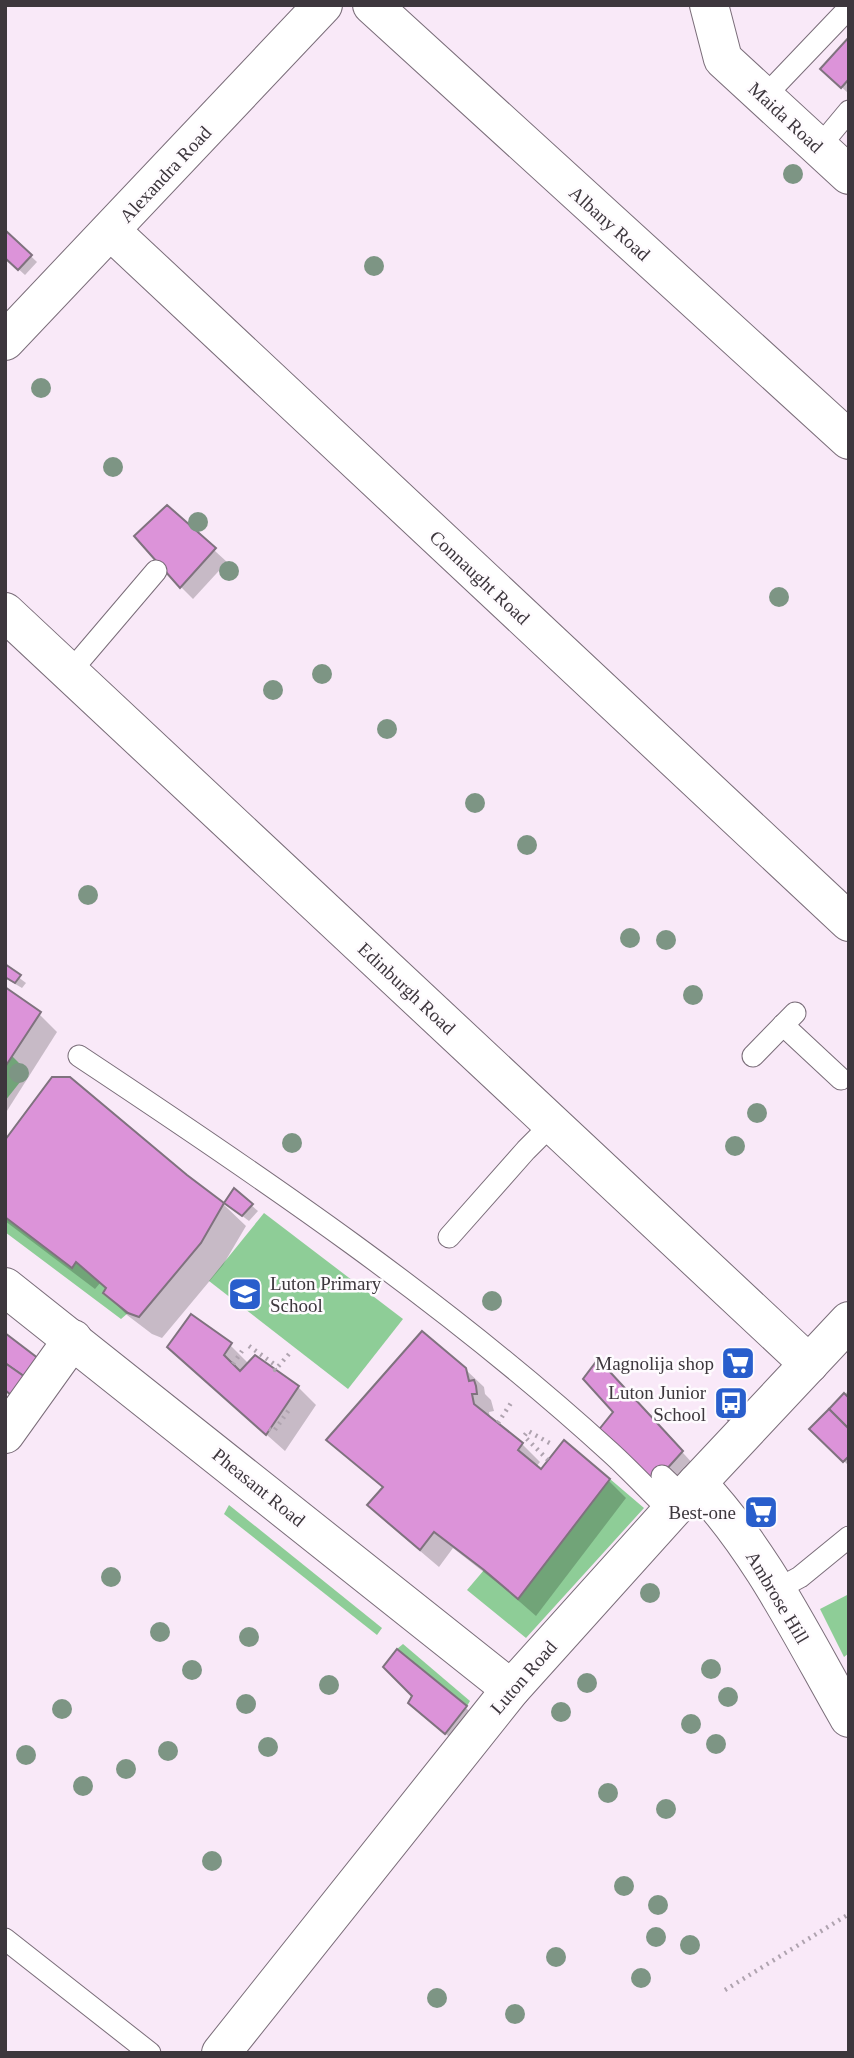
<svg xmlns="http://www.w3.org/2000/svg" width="854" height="2058" font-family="Georgia,serif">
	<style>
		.green { fill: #8ecd97 }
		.shadow { fill: #0003 }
		.building { fill: #dc93d9; stroke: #7f727e; stroke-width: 2 }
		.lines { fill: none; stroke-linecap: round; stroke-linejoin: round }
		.lane-casing { stroke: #7a6d79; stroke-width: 23 }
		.street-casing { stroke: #7a6d79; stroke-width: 40 }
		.secondary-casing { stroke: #7a6d79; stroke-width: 40 }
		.path { stroke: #afa3af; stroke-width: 4.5; stroke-dasharray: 2 5; stroke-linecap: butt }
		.lane { stroke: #fff; stroke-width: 21 }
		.street { stroke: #fff; stroke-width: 38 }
		.secondary { stroke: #fff; stroke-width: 38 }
		.tree { fill: #7d9584 }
		.labels { text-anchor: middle; stroke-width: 5; stroke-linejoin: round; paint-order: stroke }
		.street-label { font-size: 19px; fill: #3d373d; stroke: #fefbfe }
		.poi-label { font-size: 19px; fill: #3d373d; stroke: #fefbfe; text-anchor: end }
	</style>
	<rect width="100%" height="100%" fill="#f9e9f8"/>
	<g class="green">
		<path d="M12,1056L28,1072L5,1101V1067Z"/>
		<path d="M264,1213L403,1319L348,1389L209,1281Z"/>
		<path d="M5,1217L71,1268L76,1262L106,1288L103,1294L128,1313L121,1319L5,1232Z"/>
		<path d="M610,1479L644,1508L526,1638L467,1590L484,1570L518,1599Z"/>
		<path d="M229,1505L382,1628L377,1635L224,1514Z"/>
		<path d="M849,1594V1653L844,1657L820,1609Z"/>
		<path d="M403,1644L470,1701L467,1706L397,1649Z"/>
	</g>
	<g class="shadow">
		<path d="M849,39V94L835,81Z"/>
		<path d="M5,232L37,262L25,275L5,257Z"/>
		<path d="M167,507L227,562L193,599L181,587Z"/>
		<path d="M5,967L26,983L22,988L5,978Z"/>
		<path d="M5,989L39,1014L57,1032L5,1114Z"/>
		<path d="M5,1158L185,1176L223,1204L246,1226L223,1265L162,1338L152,1334L127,1315L105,1293L107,1289L100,1283L95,1289L5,1221Z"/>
		<path d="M234,1191L258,1211L249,1221L233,1209Z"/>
		<path d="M230,1345L249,1364L298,1387L316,1405L285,1451L187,1364Z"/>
		<path d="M465,1369L484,1387L485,1394L491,1400L494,1411L489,1412L490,1419L522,1444L540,1462L536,1467L541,1472L608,1480L626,1498L536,1616L504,1588L453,1548L439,1567L387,1523L369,1505L384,1489L329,1440Z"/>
		<path d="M610,1373L694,1465L668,1493L615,1412Z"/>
		<path d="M849,1390V1466L811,1429Z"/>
		<path d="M466,1708L478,1720L459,1745L423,1715Z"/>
	</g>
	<g class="building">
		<path d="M849,37V79L841,88L820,69Z"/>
		<path d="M5,230L32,255L18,270L5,258Z"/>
		<path d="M167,505L216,548L180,588L134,536Z"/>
		<path d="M5,964L21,975L15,983L5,977Z"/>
		<path d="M5,987L41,1012L5,1067Z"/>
		<path d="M52,1077H70L187,1175L224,1203L201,1243L139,1317L128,1313L103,1293L106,1288L76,1262L72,1268L5,1217V1140Z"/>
		<path d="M234,1188L253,1204L242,1216L224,1203Z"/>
		<path d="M191,1314L232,1343L224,1355L240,1371L255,1355L299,1386L266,1435L167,1347Z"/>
		<path d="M422,1331L466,1368L469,1381L474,1380L476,1386L477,1394H472L474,1404L523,1443L518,1450L541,1469L564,1440L610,1479L518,1599L484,1570L434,1532L420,1550L367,1505L383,1487L326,1440Z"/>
		<path d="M5,1333L39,1359L25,1377L5,1363Z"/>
		<path d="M598,1359L683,1451L655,1482L597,1432L613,1412L583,1379Z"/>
		<path d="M5,1363L25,1377L11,1395L5,1390Z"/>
		<path d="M844,1393L849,1398V1429L829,1409Z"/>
		<path d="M742,1397L747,1402L729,1421L725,1416Z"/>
		<path d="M829,1409L849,1429V1456L843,1462L809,1429Z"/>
		<path d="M397,1649L467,1706L445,1734L408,1703L412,1696L383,1667Z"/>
	</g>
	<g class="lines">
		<g class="lane-casing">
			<g id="lane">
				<path d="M764,97L849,8"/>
				<path d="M819,147L849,111"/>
				<path d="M70,672L156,571"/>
				<path d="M783,1025L841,1079"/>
				<path d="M79,1056C263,1178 447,1303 610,1452C631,1471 650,1492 671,1512"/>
				<path d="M753,1056L795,1013"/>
				<path d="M449,1237L526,1150L552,1124"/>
				<path d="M662,1476L684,1497"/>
				<path d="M776,1590L800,1577L849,1537"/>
				<path d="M5,1939L150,2053"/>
			</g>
		</g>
		<g class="street-casing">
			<g id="street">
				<path d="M372,5L849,440"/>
				<path d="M709,5L723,59L849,175"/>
				<path d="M111,231L849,922"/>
				<path d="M5,341L323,5"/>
				<path d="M5,612L809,1364"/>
				<path d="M5,1287L511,1689"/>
				<path d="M5,1434L73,1339"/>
				<path d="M697,1483C761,1550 803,1638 849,1718"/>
			</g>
		</g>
		<g class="secondary-casing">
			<path id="secondary" d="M221,2053L511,1689L684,1497L849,1321"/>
		</g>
		<g class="path">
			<path d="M249,1346L274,1364L275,1370L289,1354"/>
			<path d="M233,1364L242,1351"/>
			<path d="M498,1423L511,1403"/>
			<path d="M269,1429L274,1431L291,1407"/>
			<path d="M548,1460L524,1436L528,1431L553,1445"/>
			<path d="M725,1990L849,1914"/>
		</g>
		<use href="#lane" class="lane"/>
		<use href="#street" class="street"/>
		<use href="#secondary" class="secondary"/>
	</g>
	<g class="tree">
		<circle cx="793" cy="174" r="10"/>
		<circle cx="374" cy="266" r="10"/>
		<circle cx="41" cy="388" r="10"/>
		<circle cx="113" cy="467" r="10"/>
		<circle cx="198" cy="522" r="10"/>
		<circle cx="229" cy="571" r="10"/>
		<circle cx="779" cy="597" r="10"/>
		<circle cx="322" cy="674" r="10"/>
		<circle cx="273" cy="690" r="10"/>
		<circle cx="387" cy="729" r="10"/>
		<circle cx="475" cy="803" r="10"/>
		<circle cx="527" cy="845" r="10"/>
		<circle cx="88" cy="895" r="10"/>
		<circle cx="630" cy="938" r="10"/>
		<circle cx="666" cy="940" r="10"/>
		<circle cx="693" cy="995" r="10"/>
		<circle cx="19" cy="1073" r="10"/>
		<circle cx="757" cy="1113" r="10"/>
		<circle cx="292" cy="1143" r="10"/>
		<circle cx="735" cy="1146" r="10"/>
		<circle cx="492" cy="1301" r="10"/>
		<circle cx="111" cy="1577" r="10"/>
		<circle cx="650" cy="1593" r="10"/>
		<circle cx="160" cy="1632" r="10"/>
		<circle cx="249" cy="1637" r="10"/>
		<circle cx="711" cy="1669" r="10"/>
		<circle cx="192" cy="1670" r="10"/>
		<circle cx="587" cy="1683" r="10"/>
		<circle cx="329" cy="1685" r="10"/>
		<circle cx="728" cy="1697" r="10"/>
		<circle cx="246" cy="1704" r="10"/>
		<circle cx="62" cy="1709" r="10"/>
		<circle cx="561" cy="1712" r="10"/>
		<circle cx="691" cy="1724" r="10"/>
		<circle cx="716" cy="1744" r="10"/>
		<circle cx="268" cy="1747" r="10"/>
		<circle cx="168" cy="1751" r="10"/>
		<circle cx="26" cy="1755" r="10"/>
		<circle cx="126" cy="1769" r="10"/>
		<circle cx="83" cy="1786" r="10"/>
		<circle cx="608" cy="1793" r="10"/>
		<circle cx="666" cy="1809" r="10"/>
		<circle cx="212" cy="1861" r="10"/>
		<circle cx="624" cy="1886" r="10"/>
		<circle cx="658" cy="1905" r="10"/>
		<circle cx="656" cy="1937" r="10"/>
		<circle cx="690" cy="1945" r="10"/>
		<circle cx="556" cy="1957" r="10"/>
		<circle cx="641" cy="1978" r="10"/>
		<circle cx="437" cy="1998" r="10"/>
		<circle cx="515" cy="2014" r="10"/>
	</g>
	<defs>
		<g id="school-square" transform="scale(1.75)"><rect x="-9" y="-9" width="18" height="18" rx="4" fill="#295ecc" stroke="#fefbfe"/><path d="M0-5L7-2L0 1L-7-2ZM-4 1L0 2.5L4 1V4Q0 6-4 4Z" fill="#fff"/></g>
		<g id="supermarket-square" transform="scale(1.75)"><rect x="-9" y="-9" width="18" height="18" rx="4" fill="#295ecc" stroke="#fefbfe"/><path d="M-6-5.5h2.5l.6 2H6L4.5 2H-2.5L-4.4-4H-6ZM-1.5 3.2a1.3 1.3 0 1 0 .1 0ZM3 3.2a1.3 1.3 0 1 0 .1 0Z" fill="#fff"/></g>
		<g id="bus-square" transform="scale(1.75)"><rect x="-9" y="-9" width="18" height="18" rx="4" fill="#295ecc" stroke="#fefbfe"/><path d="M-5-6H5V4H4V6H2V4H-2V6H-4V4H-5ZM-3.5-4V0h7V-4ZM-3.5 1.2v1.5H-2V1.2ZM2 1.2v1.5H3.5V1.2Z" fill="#fff"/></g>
	</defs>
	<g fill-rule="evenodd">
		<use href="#school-square" x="245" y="1294"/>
		<use href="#supermarket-square" x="738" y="1363"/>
		<use href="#bus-square" x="731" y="1403"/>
		<use href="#supermarket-square" x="761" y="1512"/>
	</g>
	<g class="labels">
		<g class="street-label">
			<text transform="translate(786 117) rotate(43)" y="7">Maida Road</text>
			<text transform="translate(165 174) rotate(-47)" y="7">Alexandra Road</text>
			<text transform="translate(610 223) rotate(42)" y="7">Albany Road</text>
			<text transform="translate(480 577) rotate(43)" y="7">Connaught Road</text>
			<text transform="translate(407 988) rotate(43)" y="7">Edinburgh Road</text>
			<text transform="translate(259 1487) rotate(39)" y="7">Pheasant Road</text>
			<text transform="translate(778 1597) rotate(59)" y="7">Ambrose Hill</text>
			<text transform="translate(523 1677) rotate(-49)" y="7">Luton Road</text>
		</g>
		<g class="poi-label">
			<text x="270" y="1290" text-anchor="start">Luton Primary<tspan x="270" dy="22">School</tspan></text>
			<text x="714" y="1370">Magnolija shop</text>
			<text x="706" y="1399">Luton Junior<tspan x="706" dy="22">School</tspan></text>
			<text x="736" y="1519">Best-one</text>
		</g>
	</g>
	<rect width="854" height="2058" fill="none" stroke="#3d373d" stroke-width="14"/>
</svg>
